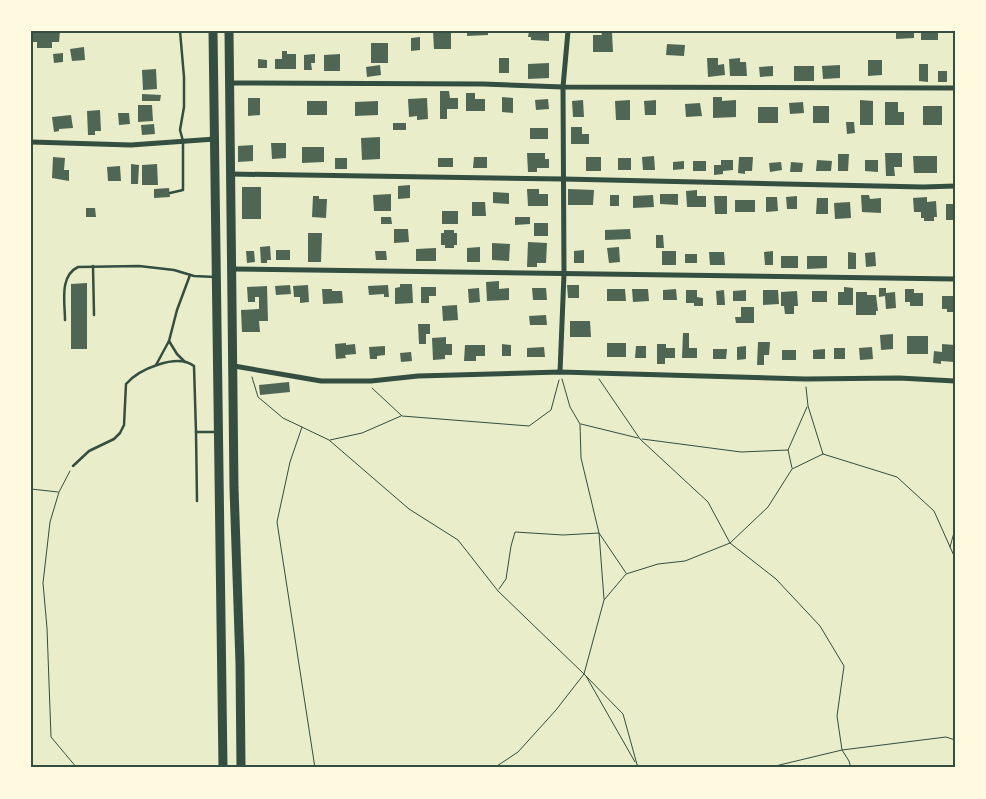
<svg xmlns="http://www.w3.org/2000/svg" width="986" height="799" font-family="'PT Serif',serif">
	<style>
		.building { fill: #4f6655 }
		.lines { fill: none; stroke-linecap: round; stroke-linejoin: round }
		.path { stroke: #344e41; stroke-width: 1 }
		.service { stroke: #344e41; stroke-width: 2.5 }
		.minor { stroke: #344e41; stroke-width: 5 }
		.primary { stroke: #344e41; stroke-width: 9 }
		.neatline { fill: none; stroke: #344e41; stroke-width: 2 }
	</style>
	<rect width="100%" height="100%" fill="#e9edc9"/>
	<g class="building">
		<path d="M32,31H60L59,42H52V48H37V42H31Z"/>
		<path d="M433,31H451V49H434Z"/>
		<path d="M467,31H488V35L467,36Z"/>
		<path d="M529,31H549V41L531,40V37H528Z"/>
		<path d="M896,31H914V38L896,39Z"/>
		<rect x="921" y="31" width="17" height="9"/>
		<path d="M601,32H612L613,52H593V35H602Z"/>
		<path d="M420,37V50L411,51V38Z"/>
		<rect x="371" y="43" width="17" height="20"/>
		<path d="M667,44L685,45L684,56L666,55Z"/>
		<path d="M84,47L85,60L72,61L70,49Z"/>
		<path d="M282,51H287V54H296V69H275V59H282Z"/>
		<path d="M63,53V62L54,63L53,54Z"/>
		<path d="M315,54V63H311L312,70H304V55Z"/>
		<path d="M340,54V71H324V55Z"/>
		<rect x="499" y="58" width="10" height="15"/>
		<path d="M707,58H718V65L724,64L725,75L708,77Z"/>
		<path d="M740,58V62H746L747,76H730L729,59Z"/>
		<path d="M258,59L267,60V68H258Z"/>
		<path d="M868,60H882V75L868,76Z"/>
		<path d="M549,63V78L528,79V64Z"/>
		<path d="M919,64H928V82L919,81Z"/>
		<path d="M380,65L381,75L367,77L366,67Z"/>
		<path d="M840,65V78L823,79L822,66Z"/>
		<path d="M773,66V76L760,77L759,67Z"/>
		<rect x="794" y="66" width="20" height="15"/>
		<path d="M156,69L157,89L143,90L142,70Z"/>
		<rect x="938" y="71" width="9" height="11"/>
		<path d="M440,91H449L450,98H458V109H447V119H440Z"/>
		<path d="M466,93H475V99H485V111H466Z"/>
		<path d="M142,94L161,95L160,101H142Z"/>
		<path d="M502,97L513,98V113L502,112Z"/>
		<path d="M713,97H722V101L736,100V117L713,118Z"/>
		<path d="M248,98H260V115L248,116Z"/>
		<path d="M427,98L428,119L417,120V116L409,117L408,99Z"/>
		<path d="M548,99L549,109L536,110L535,100Z"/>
		<path d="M583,100L584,117H573L572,101Z"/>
		<path d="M630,100V120H616L615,101Z"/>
		<path d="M656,100V115H645L644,101Z"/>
		<path d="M860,100L873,101V125H860Z"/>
		<rect x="307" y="101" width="20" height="14"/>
		<path d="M378,101V115L355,116V102Z"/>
		<path d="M803,102L804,113L790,114L789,103Z"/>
		<path d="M885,102H898V112H904V125H885Z"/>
		<path d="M700,103L702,116L686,117L685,104Z"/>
		<path d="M138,105H152L153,121L138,122Z"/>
		<rect x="813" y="106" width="16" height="17"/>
		<rect x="923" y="106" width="19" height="19"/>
		<rect x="758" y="107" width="20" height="16"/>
		<path d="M100,110L101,131H95V135H88L87,111Z"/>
		<path d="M118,113H129L130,124L119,125Z"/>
		<path d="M71,115L73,128L59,129V131L54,132L52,117Z"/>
		<path d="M846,122H854L855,133L847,134Z"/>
		<rect x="393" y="123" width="13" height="7"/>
		<path d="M154,124L155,134L142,135L141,125Z"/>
		<path d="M571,127H582V134H589V144H571Z"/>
		<rect x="530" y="128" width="18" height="11"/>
		<path d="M380,137V159L362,160L361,138Z"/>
		<path d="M271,143H286V158L272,159Z"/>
		<path d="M253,145V161L238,162V146Z"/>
		<path d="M302,147H324V162L302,163Z"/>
		<path d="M527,153H545V159H549V168H537V172H528Z"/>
		<path d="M885,153H902V167H894L895,176H886Z"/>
		<path d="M838,154H849L848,171H838Z"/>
		<path d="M654,156L655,170H643L642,157Z"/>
		<path d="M913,156H937V173H914Z"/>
		<path d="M53,157L65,158L64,170H69V181L52,178Z"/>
		<path d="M474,157H487V168H473Z"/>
		<rect x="586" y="157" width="15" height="14"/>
		<path d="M739,157H753L752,171H745V174L738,173Z"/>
		<rect x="335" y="158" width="12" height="11"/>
		<rect x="438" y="158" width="15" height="9"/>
		<rect x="618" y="158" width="13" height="12"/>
		<path d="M721,160H733V170L723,171V174L714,175V165H721Z"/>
		<path d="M817,160L832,161L831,171H816Z"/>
		<path d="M865,160H878V172L865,171Z"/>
		<path d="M684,161V169L673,170V162Z"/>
		<rect x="693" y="161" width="13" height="10"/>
		<path d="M781,162L782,170L770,172L769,163Z"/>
		<path d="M791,162L803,163L802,172H790Z"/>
		<path d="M131,164L139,165L138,184H131Z"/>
		<path d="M157,164L158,185H142V165Z"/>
		<path d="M120,166L121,181H108L107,167Z"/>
		<path d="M410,185V198L398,199V186Z"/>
		<rect x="242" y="187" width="19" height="32"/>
		<path d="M169,188L170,197L154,198V189Z"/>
		<path d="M527,189H539V194H548V206H528Z"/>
		<path d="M568,189L594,190L593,205H568Z"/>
		<path d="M697,190V196H706V207H687L686,191Z"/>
		<path d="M493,192L509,193V204L493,203Z"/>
		<path d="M391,194V211H374L373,195Z"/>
		<path d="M660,194H678V205L660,204Z"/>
		<rect x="610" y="195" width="9" height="11"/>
		<path d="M653,195L654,207L633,208V196Z"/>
		<path d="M861,195H869L870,199L881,198V213L862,212Z"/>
		<path d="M313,196H319V199H327L326,218L312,217Z"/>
		<path d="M714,196H727V214H715Z"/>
		<path d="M797,196V209H787L786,197Z"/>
		<path d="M766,197H777L778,211L766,212Z"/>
		<path d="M927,197V202L936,201L937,217H934V221H924V218H921V212H914L913,198Z"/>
		<path d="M817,198H828V214H816Z"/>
		<rect x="735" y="200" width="20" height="12"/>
		<path d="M472,202H485L486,216H472Z"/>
		<path d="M850,202L851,218L835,219L834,203Z"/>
		<rect x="946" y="204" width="9" height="16"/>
		<path d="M86,208H95L96,217H86Z"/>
		<rect x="442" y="211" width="16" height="13"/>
		<path d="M381,217H391L392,224H381Z"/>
		<path d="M515,217H530V224L515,225Z"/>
		<rect x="534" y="223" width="14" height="13"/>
		<path d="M394,229H408L409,242L394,243Z"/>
		<path d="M630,229L631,239L605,240V230Z"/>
		<path d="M444,230H454V233H457V245H454V248H445V245H441V233H444Z"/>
		<path d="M308,233H322L321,262H308Z"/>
		<path d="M656,235H663L664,248H656Z"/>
		<path d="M528,242L547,243L546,263H537V267H527Z"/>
		<path d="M492,243L510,244L509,261L492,260Z"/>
		<path d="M270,246L271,260H267V263H261L260,247Z"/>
		<path d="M480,247V262H467V248Z"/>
		<path d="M619,247L620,262L609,263L607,248Z"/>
		<path d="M436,248V261H416V249Z"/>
		<rect x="276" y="250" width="14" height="10"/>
		<path d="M584,250V263H574V251Z"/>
		<path d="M246,251H254L255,262L247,263Z"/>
		<path d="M375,251H386L387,260H376Z"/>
		<rect x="662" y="251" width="14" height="14"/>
		<path d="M773,251V265H765L764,252Z"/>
		<path d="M709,252H724L725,265H710Z"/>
		<path d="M848,252L856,253V269H848Z"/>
		<path d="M875,252L876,266L866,267L865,253Z"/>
		<rect x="685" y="254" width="12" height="9"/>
		<rect x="781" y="256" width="17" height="12"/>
		<path d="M807,256H827V268L807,269Z"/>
		<path d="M499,281V289L509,288V300L487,301L486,282Z"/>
		<path d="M87,283V349H71V284Z"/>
		<path d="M400,284H412L413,303L395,304V288L400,287Z"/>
		<path d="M290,285L291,294L276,295L275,286Z"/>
		<path d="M308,285L309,302L300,303V297H294L293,286Z"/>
		<path d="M388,285L389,297H384V294L369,295L368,286Z"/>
		<path d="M567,285H579V298H568Z"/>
		<path d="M267,286L268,321H259L260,332H242L241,310L259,309V297H255V302H248L247,287Z"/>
		<path d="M421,287H436V296H429V303H421Z"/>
		<path d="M844,287L853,288V305H838V292H844Z"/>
		<path d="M479,288L480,302L469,303L468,289Z"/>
		<path d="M532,288H546L547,300H533Z"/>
		<path d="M879,288H886V293L895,292L896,308L886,309L885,296L879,297Z"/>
		<path d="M322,289H332V291H342L343,303L323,304Z"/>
		<path d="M607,289H625L626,301H607Z"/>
		<path d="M632,289H648L649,301L633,302Z"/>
		<path d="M676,289L677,300H663V290Z"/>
		<path d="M905,289H914V293H923V306H910V302H905Z"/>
		<path d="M686,290H697V297L703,298V306H694V303H686Z"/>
		<path d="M724,290L725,305H717L716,291Z"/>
		<path d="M746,290V301H733V291Z"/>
		<path d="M763,290H778L779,304L763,305Z"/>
		<path d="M797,291L798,306H794V314H785L784,306H781V292Z"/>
		<rect x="812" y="291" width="15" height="11"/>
		<path d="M856,292H867V295H876L878,311H876V315H856Z"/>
		<path d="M942,296H955V312H947V309H942Z"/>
		<path d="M457,305L458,320L443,321L442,306Z"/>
		<path d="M741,307H754V323H736L735,317H741Z"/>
		<path d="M546,315L547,325H530L529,316Z"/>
		<path d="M570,321H590L591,337H570Z"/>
		<path d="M418,324H430V334H426V344H419Z"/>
		<path d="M683,333H689V348H697V358H682Z"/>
		<path d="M893,334V349L881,350L880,335Z"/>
		<rect x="907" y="336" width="21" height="18"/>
		<path d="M446,337V344H452V355H445V359L433,360L432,338Z"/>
		<path d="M758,342H770L769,355H764V365H757Z"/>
		<path d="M346,343V345L355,344L356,354L345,355L346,358L336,359L335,344Z"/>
		<rect x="607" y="343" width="19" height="14"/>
		<path d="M502,344L511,345V356H502Z"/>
		<path d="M657,344H666V348H675V358H665V364H657Z"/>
		<path d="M942,344L955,345L954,362L941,361V364L933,363L934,351L942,352Z"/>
		<path d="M465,345H485V356H476V361H464Z"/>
		<path d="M385,346V355L377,356V359H370L369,347Z"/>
		<path d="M636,346H646V358H635Z"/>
		<path d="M746,346V359L737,360V347Z"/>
		<path d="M544,347L545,357H527V348Z"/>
		<path d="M872,347L873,359L860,360L859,348Z"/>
		<rect x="834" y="348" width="11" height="11"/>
		<path d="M713,349H727L726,359H713Z"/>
		<path d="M825,349V359H813V350Z"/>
		<rect x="782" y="350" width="14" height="10"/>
		<path d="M411,352L412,361L401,362L400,353Z"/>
		<path d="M289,382L290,392L260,395L259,385Z"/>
	</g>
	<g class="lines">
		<g class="path">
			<path d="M252,377L258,397L283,418L329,440L409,509L458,540L498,591L584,674L623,714L638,768"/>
			<path d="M562,379L570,407L580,424L581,458L599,533L626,573"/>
			<path d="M599,379L640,439L708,502L730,543L768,507L792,469L823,454"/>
			<path d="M806,387L808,406L823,454L897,477L934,511L955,558"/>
			<path d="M372,388L402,416L529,426L551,410L559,380"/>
			<path d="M581,424L638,438"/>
			<path d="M302,427L290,462L277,522L315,768"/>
			<path d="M642,439L741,452L788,450"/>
			<path d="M330,440L362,433L401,416"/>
			<path d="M792,468L788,450L807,407"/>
			<path d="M70,471L59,492L50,522L43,583L47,628L51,737L77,768"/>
			<path d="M31,489L58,492"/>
			<path d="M950,547L955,529"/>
			<path d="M499,589L506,579L511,546L515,532L563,535L599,533L604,599"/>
			<path d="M586,676L635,762"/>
			<path d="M638,765L643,768"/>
			<path d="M494,768L518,752L556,710L584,674L604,600L626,574L658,564L685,561L730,543L776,579L820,626L844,666L837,716L842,750L849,761L851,768"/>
			<path d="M767,768L842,750L946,737L955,740"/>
		</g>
		<g class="service">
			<path d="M170,193L183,190V141L180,130L184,107V77L180,31"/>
			<path d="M93,266L94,315"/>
			<path d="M65,320C65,303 59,276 78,267L139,266L174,270L194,276L215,277"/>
			<path d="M169,341L177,354L185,362"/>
			<path d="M156,365L169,341L177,310L190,275"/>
			<path d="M196,432L197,501"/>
			<path d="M73,466L89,451L114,439L120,433L124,425L126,384C139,369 177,353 194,366L196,432H217"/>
			<path d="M195,767H221"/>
		</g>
		<g class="minor">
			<path d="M229,83L483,84L563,87L955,88"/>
			<path d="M31,142L131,145L215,139"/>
			<path d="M230,174L563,179L923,187L955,186"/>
			<path d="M231,269L955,279"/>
			<path d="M234,366L321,381H371L418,376L560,372L805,379L899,378L955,381"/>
			<path d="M560,372L564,274L563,87L568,31"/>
		</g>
		<g class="primary">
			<path d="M213,31L223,768"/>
			<path d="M229,31L234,488L240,663L241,768"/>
		</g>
	</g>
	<rect width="986" height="799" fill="none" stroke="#fefae0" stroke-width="65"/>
	<rect x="32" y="32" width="922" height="734" class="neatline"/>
</svg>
